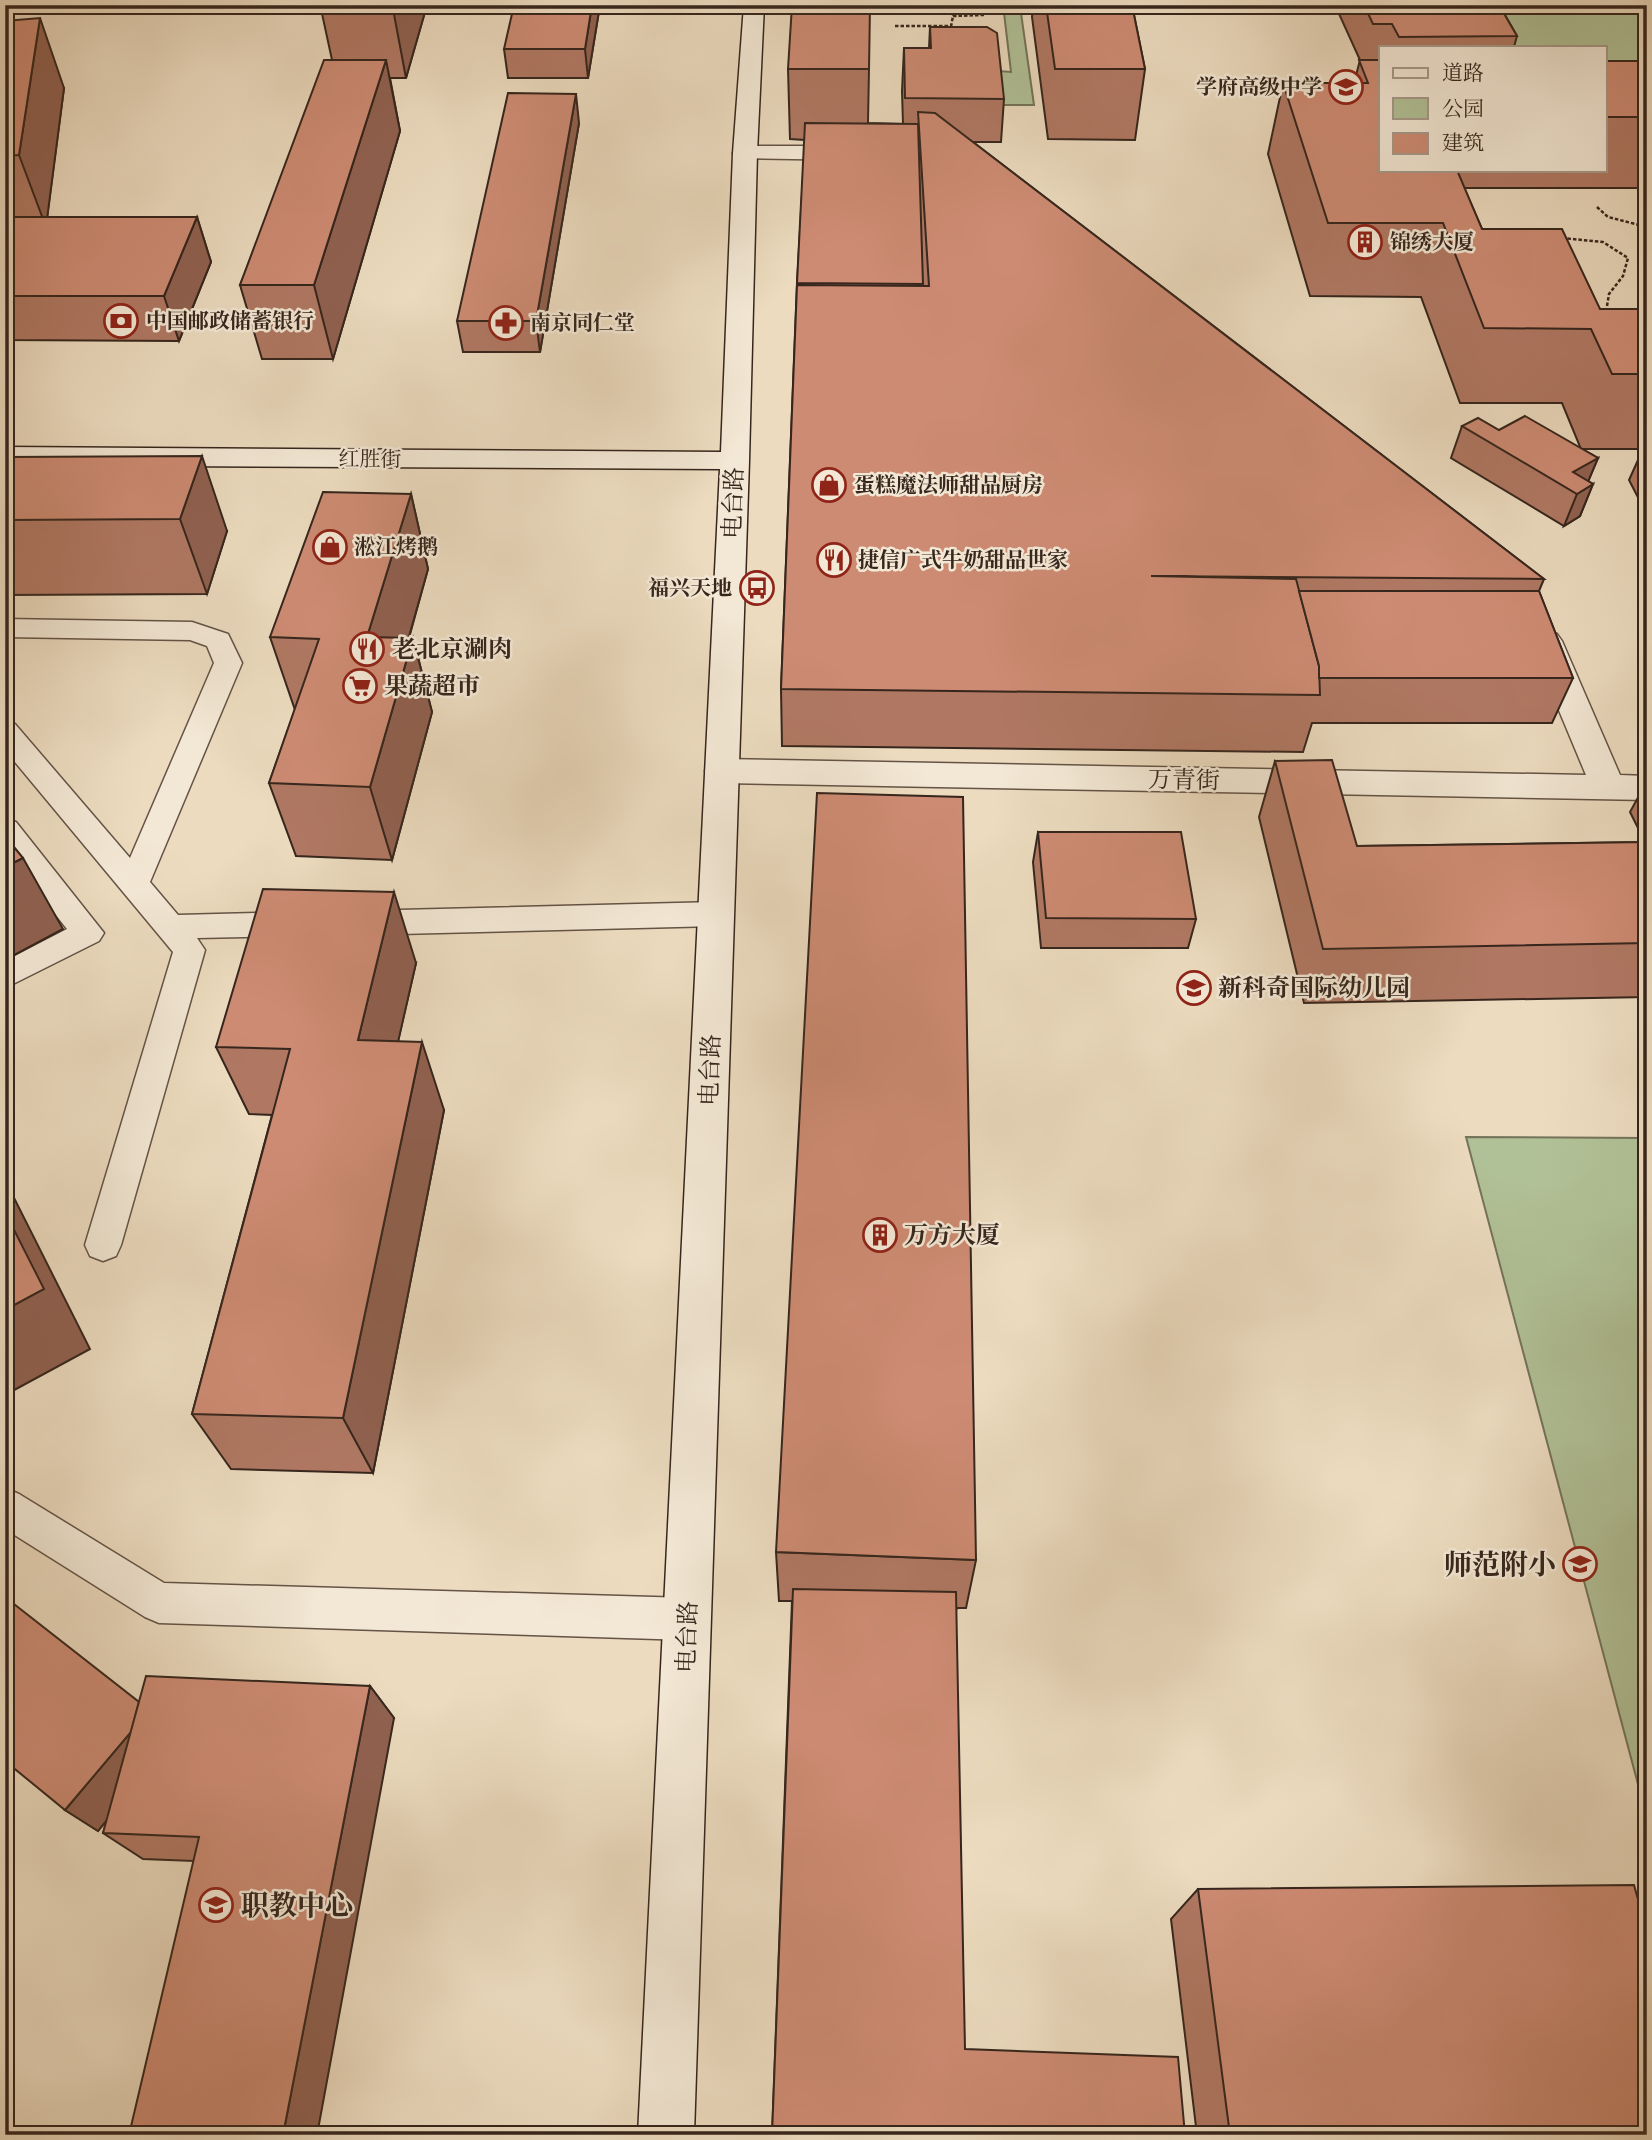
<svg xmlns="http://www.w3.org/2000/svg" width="1652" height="2140" font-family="'Gentium Book Plus','Noto Serif SC',serif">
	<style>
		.green { fill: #b1c197; stroke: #74745a; stroke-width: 2 }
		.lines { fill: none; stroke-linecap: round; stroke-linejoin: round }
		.lane-casing { stroke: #645346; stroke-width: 3 }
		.street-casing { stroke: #645346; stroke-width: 3 }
		.secondary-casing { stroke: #36261d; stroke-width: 3 }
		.path { stroke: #36261d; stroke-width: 2.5; stroke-dasharray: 3.5 2; stroke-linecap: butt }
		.lane { fill: #f3e8d5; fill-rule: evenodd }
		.street { fill: #f3e8d5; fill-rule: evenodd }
		.secondary { fill: #f3e8d5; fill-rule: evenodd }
		.wall { fill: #b07863; stroke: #36261d; stroke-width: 2 }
		.shaded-wall { fill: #906150; stroke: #36261d; stroke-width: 2 }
		.building { fill: #cd8b73; stroke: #36261d; stroke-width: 2 }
		.labels { text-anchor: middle; stroke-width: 5; stroke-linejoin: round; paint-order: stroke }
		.far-poi-label { font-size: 21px; font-weight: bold; fill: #36261d; stroke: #f3e8d5; text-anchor: start }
		.far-street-label { font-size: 21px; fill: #36261d; stroke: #f3e8d5 }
		.street-label { font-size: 24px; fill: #36261d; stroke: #f3e8d5 }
		.poi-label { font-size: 24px; font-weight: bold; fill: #36261d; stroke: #f3e8d5; text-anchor: start }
		.near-poi-label { font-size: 28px; font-weight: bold; fill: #36261d; stroke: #f3e8d5; text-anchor: end }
	</style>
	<rect width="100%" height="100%" fill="#ecdbbf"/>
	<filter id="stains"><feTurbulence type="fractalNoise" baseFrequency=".00286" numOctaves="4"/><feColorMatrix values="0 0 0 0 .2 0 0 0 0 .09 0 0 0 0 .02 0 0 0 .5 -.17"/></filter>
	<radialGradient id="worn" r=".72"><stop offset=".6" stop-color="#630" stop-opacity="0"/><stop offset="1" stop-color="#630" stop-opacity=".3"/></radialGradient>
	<g class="green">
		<path d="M1491,5H1641L1647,14V92H1605V47H1513Z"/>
		<path d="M1004,13H1021L1034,105H1003L999,71L1011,72Z"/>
		<path d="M1466,1137L1647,1138V1789L1639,1788Z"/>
	</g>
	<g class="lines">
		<g class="lane-casing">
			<g id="lane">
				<path d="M5,619L192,622L228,634L242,663L150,882L178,915L298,912L309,916L314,924L309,932L298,936L197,938L205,950L121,1245L116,1256L103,1261L90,1256L85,1245L173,952L5,750V721L15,724L130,858L214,663L207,646L190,640L5,637Z"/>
				<path d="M5,819L16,822L104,933L99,941L5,988V961L67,929L5,851Z"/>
				<path d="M717,902L728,906L733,914L728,922L717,926L359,935L348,931L343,923L348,915L359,911Z"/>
				<path d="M5,1488L19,1494L164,1583L688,1598L703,1604L709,1619L703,1634L688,1640L159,1623L145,1617L5,1529Z"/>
			</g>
		</g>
		<g class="street-casing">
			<g id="street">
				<path d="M745,146H855L863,148L867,153L863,158L855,160L737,158L733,153L737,148Z"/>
				<path d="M1546,631L1557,634L1562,641L1620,775L1647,776V800L722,783L710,779L705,771L710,763L722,759L1586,775L1530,641L1535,634Z"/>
			</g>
		</g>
		<g class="secondary-casing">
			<path id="secondary" d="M744,5H764L757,153L749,461L694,2135H638L720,469L5,465V447L721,452L733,153Z"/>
		</g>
		<g class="path">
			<path d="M1016,5V9"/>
			<path d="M953,16L984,15L991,5"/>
			<path d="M895,26H951"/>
			<path d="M950,32L955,5"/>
			<path d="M1597,207L1608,217L1647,227"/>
			<path d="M1562,238L1603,242L1628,258L1623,276L1609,294L1606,312"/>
		</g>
		<use href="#lane" class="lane"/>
		<use href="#street" class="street"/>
		<use href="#secondary" class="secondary"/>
	</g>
	<g class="wall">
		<path d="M427,5L406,78H390L400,131L333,359H262L240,285L332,60L321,9Z"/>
		<path d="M600,5L588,78H508L504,49Z"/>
		<path d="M1033,5H1132L1145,69L1135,140L1048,139L1032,17Z"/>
		<path d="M1335,5H1508L1505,15L1517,36L1514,47H1381V170H1605V61H1647V188H1464L1482,229L1600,309H1647V515L1629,480L1643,449H1582L1598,458L1588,481L1593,484L1580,516L1564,526L1451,458L1462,426L1499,430L1581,449L1562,403H1460L1421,297L1310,296L1268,154L1283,83H1354L1360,60Z"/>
		<path d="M5,21L64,88L47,217H197L211,262L179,341L5,340Z"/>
		<path d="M930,27L1004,99L1001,142H973L1544,579L1539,591L1573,678L1552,723H1312L1303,752L782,746L781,689L797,283L805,140L790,139L788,69H869L868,123L903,124L902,91L904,48H929Z"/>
		<path d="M579,123L540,352H463L457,321Z"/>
		<path d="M5,457L227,531L207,594L5,595Z"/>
		<path d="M411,494L428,569L409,638H413L432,712L392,860L296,856L269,783L295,710L270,637Z"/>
		<path d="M1275,761L1357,846L1645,842L1630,812L1647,781V997L1304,1003L1259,817Z"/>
		<path d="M1038,832L1196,919L1188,948H1041L1033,862Z"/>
		<path d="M416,963L398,1041L444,1110L373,1473L231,1469L192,1414L272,1115L249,1114L216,1047Z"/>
		<path d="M776,1552L976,1560L966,1608H957L772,2135L792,1601H779Z"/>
		<path d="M370,1686L394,1718L194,1861L143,1859L103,1833L107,1820L98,1831L65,1810L139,1702Z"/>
		<path d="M1198,1889L1647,2135H1197L1171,1919Z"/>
	</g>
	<g class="shaded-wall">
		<path d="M394,5H427L406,78L393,9Z"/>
		<path d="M592,5H600L588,78L585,49Z"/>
		<path d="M40,18L64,88L46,227L19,155Z"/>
		<path d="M386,60L400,131L333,359L314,285Z"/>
		<path d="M576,94L579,123L540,352L536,321Z"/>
		<path d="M197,217L211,262L179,341L164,296Z"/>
		<path d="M202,456L227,531L207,594L180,519Z"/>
		<path d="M1598,458L1585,489L1593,484L1580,516L1564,526L1577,494L1573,472Z"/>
		<path d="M411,494L428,569L388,711L367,637Z"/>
		<path d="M413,638L432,712L392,860L370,787Z"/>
		<path d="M23,858L63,929L5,960V867Z"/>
		<path d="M394,892L416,963L383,1108L358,1040Z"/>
		<path d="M422,1042L444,1110L373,1473L343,1418Z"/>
		<path d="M5,1180L90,1349L5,1395Z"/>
		<path d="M370,1686L394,1718L317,2135H283Z"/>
		<path d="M145,1715L173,1740L98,1831L65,1810Z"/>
	</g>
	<g class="building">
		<path d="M322,5H394L393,9H321Z"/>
		<path d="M514,5H592L585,49H504Z"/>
		<path d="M792,5H870L869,69H788Z"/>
		<path d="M1046,5H1132L1145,69H1055Z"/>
		<path d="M1364,5H1499L1517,36L1399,37L1392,24H1373Z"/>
		<path d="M40,18L19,155L5,156V21Z"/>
		<path d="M930,27H987L997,33L1004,99L905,98L904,48H931Z"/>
		<path d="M324,60H386L314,285H240Z"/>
		<path d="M1359,60H1381V170H1457L1482,229H1562L1600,309H1647V374H1612L1591,329L1484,328L1443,223H1328L1283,83H1368Z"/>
		<rect x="1605" y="61" width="42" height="56"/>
		<path d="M508,93L576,94L536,321H457Z"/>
		<path d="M918,112L935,113L1544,579L1151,576L1296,579L1319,666L1320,695L781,689L797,285L929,286Z"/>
		<path d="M805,123L918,124L923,284L797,283Z"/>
		<path d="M5,217H197L164,296H5Z"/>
		<path d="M1525,416L1598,458L1573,472L1593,484L1577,494L1462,426L1478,418L1499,430Z"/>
		<path d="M202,456L180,519L5,520V457Z"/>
		<path d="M323,492L411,494L367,637L413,638L370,787L269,783L319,639L270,637Z"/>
		<path d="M1299,591H1539L1573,678H1319V666Z"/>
		<path d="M1332,760L1357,846L1647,842V943L1323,949L1275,761Z"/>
		<path d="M817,793L963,797L976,1560L776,1552Z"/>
		<path d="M1038,832H1181L1196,919L1046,918Z"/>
		<path d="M5,836L23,858L5,867Z"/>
		<path d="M263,889L394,892L358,1040L422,1042L343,1418L192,1414L290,1049L216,1047Z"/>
		<path d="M5,1212L44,1289L5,1310Z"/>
		<path d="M793,1589L956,1592L965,2049L1178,2057L1185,2135H772Z"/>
		<path d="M5,1597L139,1702L131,1732L65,1810L5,1761Z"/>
		<path d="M146,1676L370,1686L283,2135H129L199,1837L103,1833Z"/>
		<path d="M1634,1885L1647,1932V2135H1230L1198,1889Z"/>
	</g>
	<defs>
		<g id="school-ring" transform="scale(1.75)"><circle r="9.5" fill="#f3e8d5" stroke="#8f2418" stroke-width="1.5"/><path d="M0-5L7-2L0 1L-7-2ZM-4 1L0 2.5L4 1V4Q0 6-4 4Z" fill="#8f2418"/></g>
		<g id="building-ring" transform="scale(1.75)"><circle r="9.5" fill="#f3e8d5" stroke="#8f2418" stroke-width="1.5"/><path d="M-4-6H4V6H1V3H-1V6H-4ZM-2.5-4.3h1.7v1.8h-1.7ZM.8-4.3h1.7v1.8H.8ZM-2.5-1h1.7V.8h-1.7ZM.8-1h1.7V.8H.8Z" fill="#8f2418"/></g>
		<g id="bank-ring" transform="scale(1.75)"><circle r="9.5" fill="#f3e8d5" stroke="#8f2418" stroke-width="1.5"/><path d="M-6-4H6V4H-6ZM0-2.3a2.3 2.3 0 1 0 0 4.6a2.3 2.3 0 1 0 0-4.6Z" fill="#8f2418"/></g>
		<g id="pharmacy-ring" transform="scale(1.75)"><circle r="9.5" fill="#f3e8d5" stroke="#8f2418" stroke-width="1.5"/><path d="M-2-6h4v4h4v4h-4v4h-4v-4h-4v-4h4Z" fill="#8f2418"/></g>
		<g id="shop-ring" transform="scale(1.75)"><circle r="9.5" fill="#f3e8d5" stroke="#8f2418" stroke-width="1.5"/><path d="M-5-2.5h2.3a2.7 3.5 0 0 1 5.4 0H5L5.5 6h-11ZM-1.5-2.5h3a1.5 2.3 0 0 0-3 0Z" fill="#8f2418"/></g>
		<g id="restaurant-ring" transform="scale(1.75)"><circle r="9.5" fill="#f3e8d5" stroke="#8f2418" stroke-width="1.5"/><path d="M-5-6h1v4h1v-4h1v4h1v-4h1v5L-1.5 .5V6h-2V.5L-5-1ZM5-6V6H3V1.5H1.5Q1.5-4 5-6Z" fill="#8f2418"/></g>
		<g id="bus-ring" transform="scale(1.75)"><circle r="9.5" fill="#f3e8d5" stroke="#8f2418" stroke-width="1.5"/><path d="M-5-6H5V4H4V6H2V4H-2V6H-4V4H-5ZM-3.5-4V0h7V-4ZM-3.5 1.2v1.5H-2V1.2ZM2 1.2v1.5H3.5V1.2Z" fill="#8f2418"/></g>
		<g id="supermarket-ring" transform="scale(1.75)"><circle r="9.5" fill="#f3e8d5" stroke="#8f2418" stroke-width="1.5"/><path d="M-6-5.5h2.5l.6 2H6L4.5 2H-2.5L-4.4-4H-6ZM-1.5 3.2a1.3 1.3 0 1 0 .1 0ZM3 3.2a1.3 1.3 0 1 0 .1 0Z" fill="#8f2418"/></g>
	</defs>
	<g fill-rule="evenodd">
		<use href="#school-ring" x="1346" y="87"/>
		<use href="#building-ring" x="1365" y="242"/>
		<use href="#bank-ring" x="121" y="321"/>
		<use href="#pharmacy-ring" x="506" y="323"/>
		<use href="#shop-ring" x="829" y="485"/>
		<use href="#shop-ring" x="330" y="547"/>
		<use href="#restaurant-ring" x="834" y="560"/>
		<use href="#bus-ring" x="757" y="588"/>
		<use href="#restaurant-ring" x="367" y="649"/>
		<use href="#supermarket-ring" x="360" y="686"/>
		<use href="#school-ring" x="1194" y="988"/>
		<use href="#building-ring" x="880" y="1235"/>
		<use href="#school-ring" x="1580" y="1564"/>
		<use href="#school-ring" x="216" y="1905"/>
	</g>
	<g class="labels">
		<g class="far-poi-label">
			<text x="1322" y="94" text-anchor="end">学府高级中学</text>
			<text x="1390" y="249">锦绣大厦</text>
			<text x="146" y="328">中国邮政储蓄银行</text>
			<text x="530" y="330">南京同仁堂</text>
			<text x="854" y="492">蛋糕魔法师甜品厨房</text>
			<text x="354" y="554">淞江烤鹅</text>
			<text x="858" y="567">捷信广式牛奶甜品世家</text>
			<text x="732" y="595" text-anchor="end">福兴天地</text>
		</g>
		<g class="far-street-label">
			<text x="370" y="466">红胜街</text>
		</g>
		<g class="street-label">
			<text transform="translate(733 503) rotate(-88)" y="8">电台路</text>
			<text transform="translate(1184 780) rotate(1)" y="8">万青街</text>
			<text transform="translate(710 1070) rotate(-88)" y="8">电台路</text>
			<text transform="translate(687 1637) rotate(-88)" y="8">电台路</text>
		</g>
		<g class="poi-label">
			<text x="392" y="657">老北京涮肉</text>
			<text x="384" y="694">果蔬超市</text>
			<text x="1218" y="996">新科奇国际幼儿园</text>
			<text x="904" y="1243">万方大厦</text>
		</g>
		<g class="near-poi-label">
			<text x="1556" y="1574">师范附小</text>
			<text x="241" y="1915" text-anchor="start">职教中心</text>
		</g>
	</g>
	<rect width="1652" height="2140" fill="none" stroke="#ecdbbf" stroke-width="28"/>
	<rect x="7" y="7" width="1638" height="2126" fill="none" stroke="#36261d" stroke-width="3.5"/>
	<rect x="14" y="14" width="1624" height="2112" fill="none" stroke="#36261d" stroke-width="2"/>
	<rect x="1379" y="46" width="228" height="126" fill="#f3e8d5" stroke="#a79a8b" stroke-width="2"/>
	<rect x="1393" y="68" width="35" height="10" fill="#f3e8d5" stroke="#a79a8b" stroke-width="2"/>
	<text x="1442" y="80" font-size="21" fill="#36261d">道路</text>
	<rect x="1393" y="98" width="35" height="21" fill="#b1c197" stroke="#a79a8b" stroke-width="2"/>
	<text x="1442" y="116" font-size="21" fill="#36261d">公园</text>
	<rect x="1393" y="133" width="35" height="21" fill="#cd8b73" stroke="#a79a8b" stroke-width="2"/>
	<text x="1442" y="150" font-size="21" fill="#36261d">建筑</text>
	<rect width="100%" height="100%" filter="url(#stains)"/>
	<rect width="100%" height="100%" fill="url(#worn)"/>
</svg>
